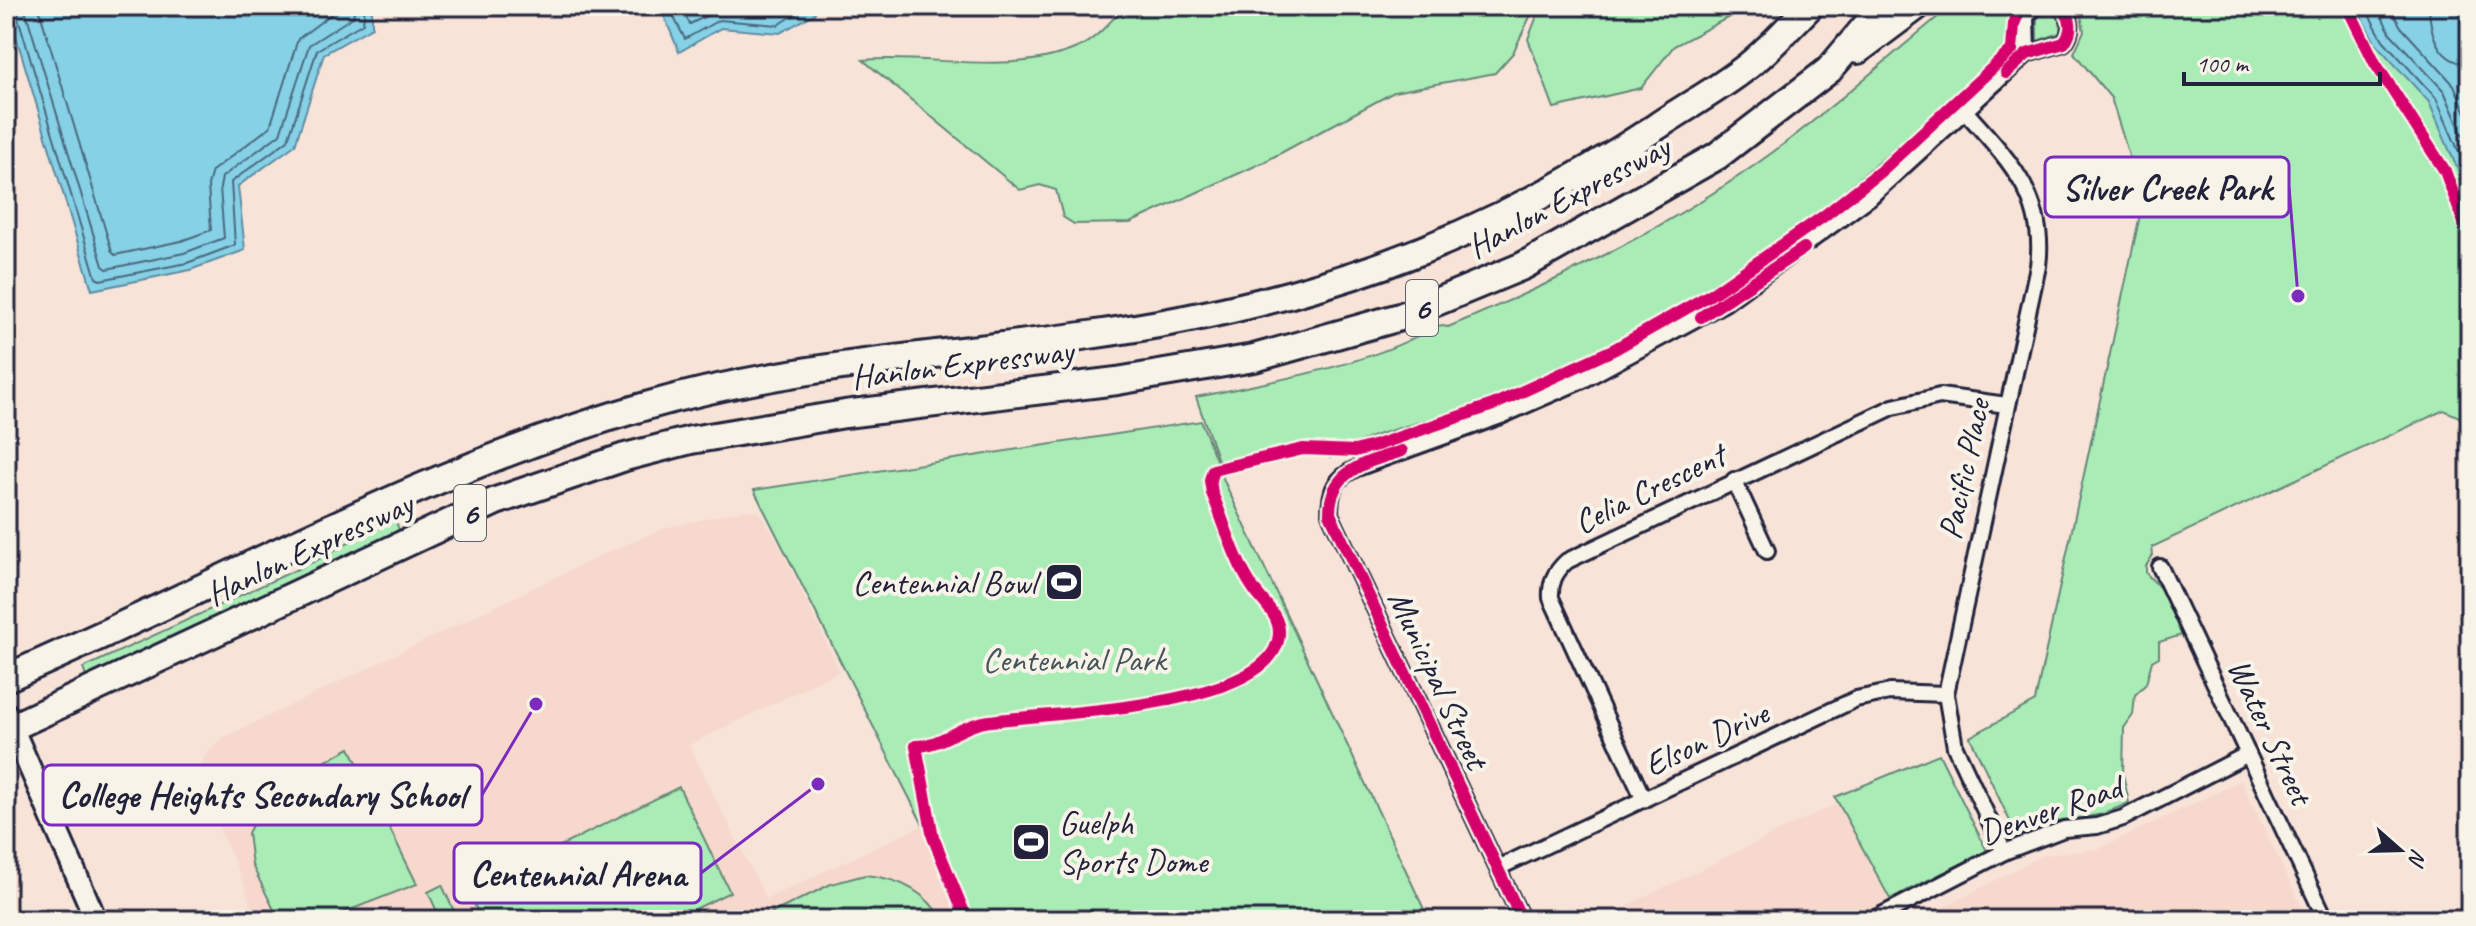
<svg xmlns="http://www.w3.org/2000/svg" width="2476" height="926" font-family="Caveat,sans-serif">
	<style>
		.built { fill: #f7d8cd }
		.green { fill: #a9ecb6; stroke: #668778; stroke-width: 2 }
		.water { fill: #86d1e6; stroke: #5e8ba2; stroke-width: 2 }
		.lines { fill: none; stroke-linecap: round; stroke-linejoin: round }
		.shore { stroke: #4a687f; stroke-width: 2 }
		.street-casing { stroke: #22223b; stroke-width: 20 }
		.secondary-casing { stroke: #22223b; stroke-width: 26 }
		.highway-casing { stroke: #22223b; stroke-width: 32 }
		.street { stroke: #f7f3e8; stroke-width: 14 }
		.secondary { stroke: #f7f3e8; stroke-width: 20 }
		.highway { stroke: #f7f3e8; stroke-width: 26 }
		.cycleway-casing { stroke: #f7f3e8; stroke-width: 17 }
		.cycleway { stroke: #d6006c; stroke-width: 12 }
		.labels { text-anchor: middle; stroke-width: 8; stroke-linejoin: round; paint-order: stroke }
		.shield { fill: #f7f3e8; stroke: #62616f; stroke-width: 2 }
		.shield-label { font-size: 32px; font-weight: bold; fill: #22223b }
		.street-label { font-size: 34px; fill: #22223b; stroke: #f7f3e8 }
		.poi-label { font-size: 34px; fill: #22223b; stroke: #f7f3e8; text-anchor: end }
		.park-label { font-size: 34px; fill: #44545a; stroke: #f7f3e8 }
		.leader { fill: none; stroke: #7b2cbf; stroke-width: 3 }
		.callout-dot { fill: #7b2cbf; stroke: #f7f3e8; stroke-width: 3 }
		.callout { fill: #f7f3e8; stroke: #7b2cbf; stroke-width: 3 }
		.callout-label { font-size: 36px; text-anchor: middle; font-weight: bold; fill: #22223b }
	</style>
	<rect width="100%" height="100%" fill="#f7e3d8"/>
	<filter id="ink" filterUnits="userSpaceOnUse"><feTurbulence type="fractalNoise" baseFrequency=".0125" numOctaves="2"/><feDisplacementMap in="SourceGraphic" scale="16" xChannelSelector="R" yChannelSelector="G"/><feConvolveMatrix kernelMatrix="1 2 1 2 8 2 1 2 1" color-interpolation-filters="sRGB"/></filter>
	<g filter="url(#ink)">
		<g class="built">
			<path d="M743,510L759,512L776,538L840,671L689,745L766,899L923,825L967,920H254L245,886L201,788V767L205,756L221,739L606,553L666,528Z"/>
			<path d="M2241,781L2308,920H1920L2043,855L2098,849Z"/>
			<path d="M1838,803L1889,901L1851,920H1634L1628,905Z"/>
		</g>
		<g class="green">
			<path d="M1125,6H1535L1513,53L1495,73L1394,92L1264,162L1130,223L1074,224L1063,217L1056,190L1040,185L1020,190L863,60C933,54 1013,77 1079,47C1095,40 1113,19 1125,6Z"/>
			<path d="M1541,6H1750L1674,46L1641,88L1554,108L1528,39Z"/>
			<path d="M1951,6H2016C2008,23 2011,39 2001,55C1872,170 1739,289 1579,361C1541,378 1501,397 1461,410C1418,424 1368,432 1331,458L1306,453L1223,475L1196,397C1264,383 1379,364 1436,325L1448,327C1561,280 1674,225 1773,152C1834,107 1892,54 1951,6Z"/>
			<path d="M2079,6H2470V422L2444,410L2152,547L2153,555L2146,566V573L2161,589L2182,635L2159,642V657L2152,661L2146,684L2135,695L2133,715L2124,728L2123,774L2129,803L2103,814L2051,823L2017,836L1970,737L2035,701L2143,201L2111,98L2074,53L2084,31Z"/>
			<path d="M2051,12L2060,18V33L2037,41V17Z"/>
			<path d="M1201,421L1225,483L1429,920H967L923,825L754,490Z"/>
			<path d="M394,516L401,535L87,680L83,668L317,560Z"/>
			<path d="M350,748L417,884L324,920H279L252,865L248,833L269,792Z"/>
			<path d="M1939,754L1987,851L1890,899L1835,797Z"/>
			<path d="M679,787L730,892L673,920H482L468,892Z"/>
			<path d="M865,875C897,878 926,891 942,920H758L831,884Z"/>
			<path d="M442,885L454,911L440,918L428,892Z"/>
		</g>
		<g class="water">
			<path d="M7,6H372V27L324,54L295,145L238,186L245,250L190,270L92,290Z"/>
			<path d="M660,6H818L814,14L780,33L721,28L679,52Z"/>
			<path d="M2355,6H2458L2462,27L2470,38V199L2429,102L2376,44Z"/>
		</g>
		<g class="lines">
			<g class="shore">
				<path d="M24,6L103,266L107,269L184,253L224,238L220,188L222,177L280,134L309,45L353,17L355,6"/>
				<path d="M38,6L112,252L115,255L181,241L211,230L208,185L212,171L270,127L298,39L342,6"/>
				<path d="M668,6L685,39L719,20L778,25L809,6"/>
				<path d="M679,6L690,24L718,10L775,15L791,6"/>
				<path d="M2364,6L2383,40L2436,98L2470,178"/>
				<path d="M2376,6L2391,34L2444,91L2470,152"/>
				<path d="M2389,6L2401,27L2454,85L2470,122"/>
				<path d="M2429,6C2430,33 2438,63 2470,64"/>
				<path d="M6,8L17,14L96,278L100,280L187,263L235,245L231,182L288,140L317,50L363,23L365,6"/>
			</g>
			<g class="street-casing">
				<g id="street">
					<path d="M2027,54L2026,16L2037,6"/>
					<path d="M1965,111C2007,158 2047,197 2038,266L1946,694L1955,747L2004,852"/>
					<path d="M1734,480L1767,551"/>
					<path d="M2160,567L2326,920"/>
					<path d="M1644,800L1551,598C1550,582 1555,572 1567,561L1893,407L1940,396L2007,405"/>
					<path d="M1498,868L1856,699L1890,692L1946,694"/>
					<path d="M1522,920L1330,514C1330,490 1335,478 1357,468L1501,416L1583,380L1725,303L1869,198L2027,54L2064,43C2074,30 2072,16 2059,6"/>
					<path d="M1872,920L2004,852L2064,829L2097,826L2123,818L2248,754"/>
				</g>
			</g>
			<g class="secondary-casing">
				<path id="secondary" d="M6,713L96,920"/>
			</g>
			<g class="highway-casing">
				<g id="highway">
					<path d="M1858,50L1917,6"/>
					<path d="M6,678C219,586 422,470 646,406C788,365 936,356 1082,336C1297,307 1475,247 1656,127C1688,105 1725,86 1754,61C1774,44 1792,24 1810,6"/>
					<path d="M6,730L496,501L625,457L691,440L845,414L1117,381L1254,358L1400,317L1523,266L1717,156L1829,70L1883,6"/>
				</g>
			</g>
			<use href="#street" class="street"/>
			<use href="#secondary" class="secondary"/>
			<use href="#highway" class="highway"/>
			<g class="cycleway-casing">
				<g id="cycleway">
					<path d="M2347,6L2375,63L2445,171L2470,239"/>
					<path d="M2006,73L2027,54L2064,43C2074,30 2072,16 2059,6"/>
					<path d="M1701,317L1804,248"/>
					<path d="M1402,451C1367,462 1329,470 1330,514L1522,920"/>
					<path d="M967,920L933,837L916,746C941,746 960,726 984,722C1038,712 1275,711 1279,634C1280,615 1263,603 1253,588C1234,560 1225,524 1212,493L1210,480L1213,470L1303,449L1355,451L1377,445L1493,405L1615,349L1715,292L1824,216L1881,171L2012,50L2014,24L2021,6"/>
				</g>
			</g>
			<use href="#cycleway" class="cycleway"/>
		</g>
	</g>
	<defs>
		<g id="stadium-square" transform="scale(2)"><rect x="-9" y="-9" width="18" height="18" rx="4" fill="#22223b" stroke="#f7f3e8"/><path d="M0-5a6.5 5 0 1 0 0 10a6.5 5 0 1 0 0-10ZM-3.5-1.8h7v3.6h-7Z" fill="#fff"/></g>
	</defs>
	<g fill-rule="evenodd">
		<use href="#stadium-square" x="1064" y="582"/>
		<use href="#stadium-square" x="1031" y="842"/>
	</g>
	<g class="labels">
		<g class="shield">
			<rect x="1406" y="280" width="32" height="56" rx="6"/>
			<rect x="454" y="485" width="32" height="56" rx="6"/>
		</g>
		<g class="shield-label">
			<text x="1422" y="319">6</text>
			<text x="470" y="524">6</text>
		</g>
		<g class="street-label">
			<text transform="translate(1568 196) rotate(-28)" y="12">Hanlon Expressway</text>
			<text transform="translate(962 363) rotate(-7)" y="12">Hanlon Expressway</text>
			<text transform="translate(1963 469) rotate(-78)" y="12">Pacific Place</text>
			<text transform="translate(1649 488) rotate(-26)" y="12">Celia Crescent</text>
			<text transform="translate(309 548) rotate(-25)" y="12">Hanlon Expressway</text>
			<text transform="translate(1439 679) rotate(65)" y="12">Municipal Street</text>
			<text transform="translate(2271 731) rotate(65)" y="12">Water Street</text>
			<text transform="translate(1706 738) rotate(-25)" y="12">Elson Drive</text>
			<text transform="translate(2050 809) rotate(-19)" y="12">Denver Road</text>
		</g>
		<g class="poi-label">
			<text x="1036" y="594">Centennial Bowl</text>
			<text x="1059" y="834" text-anchor="start">Guelph<tspan x="1059" dy="39">Sports Dome</tspan></text>
		</g>
		<g class="park-label">
			<text x="1074" y="671">Centennial Park</text>
		</g>
	</g>
	<path class="leader" d="M2298 296L2289 187M536 704L482 795M818 784L701 873"/>
	<g class="callout-dot">
		<circle cx="2298" cy="296" r="8"/>
		<circle cx="536" cy="704" r="8"/>
		<circle cx="818" cy="784" r="8"/>
	</g>
	<g class="callout">
		<rect x="2045" y="157" width="244" height="60" rx="8"/>
		<rect x="43" y="765" width="439" height="60" rx="8"/>
		<rect x="454" y="843" width="247" height="60" rx="8"/>
	</g>
	<g class="callout-label">
		<text x="2167" y="200">Silver Creek Park</text>
		<text x="262" y="807">College Heights Secondary School</text>
		<text x="578" y="886">Centennial Arena</text>
	</g>
	<rect width="2476" height="926" fill="none" stroke="#f7f3e8" stroke-width="32"/>
	<rect x="16" y="16" width="2444" height="894" fill="none" stroke="#22223b" stroke-width="3" filter="url(#ink)"/>
	<g transform="translate(2400 850) rotate(110)" stroke="#f7f3e8" stroke-width="6" paint-order="stroke">
	<path d="M0-6L14 30L0 20L-14 30Z" fill="#22223b"/>
	<text y="-12" font-size="22" font-weight="bold" text-anchor="middle" fill="#22223b">N</text>
	</g>
	<path d="M2184 72v12h196v-12" fill="none" stroke="#22223b" stroke-width="4"/>
	<text x="2196" y="72" font-size="24" fill="#22223b" stroke="#f7f3e8" stroke-width="6" paint-order="stroke">100 m</text>
</svg>
